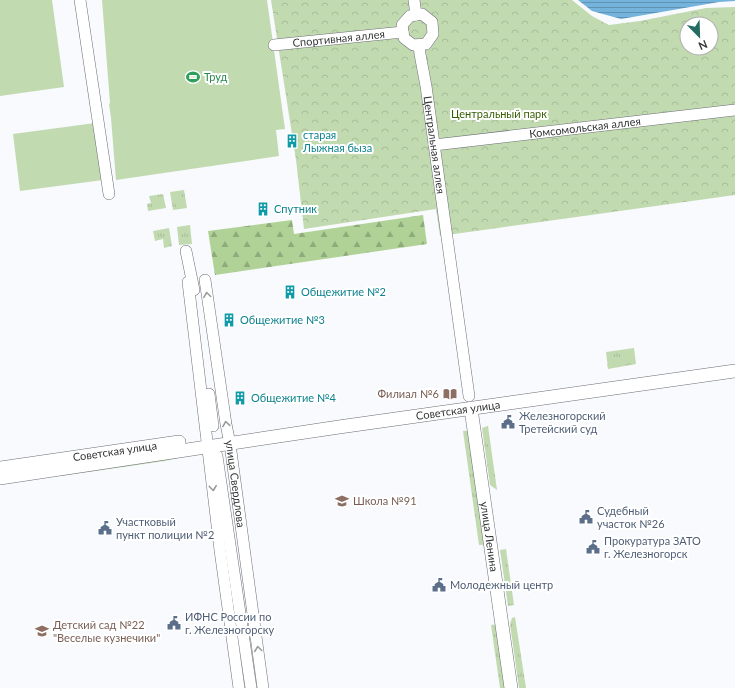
<svg xmlns="http://www.w3.org/2000/svg" width="735" height="688" font-family="Lato,sans-serif">
	<style>
		.grass { fill: url(#grass-tufts) }
		.forest { fill: url(#forest-firs) }
		.park { fill: url(#park-crowns); fill-rule: evenodd }
		.garden { fill: #c2dab0 }
		.water { fill: url(#water-rules) }
		.lines { fill: none; stroke-linecap: round; stroke-linejoin: round }
		.minor-casing { stroke: #6c6e75; stroke-width: 12 }
		.major-casing { stroke: #6c6e75; stroke-width: 14 }
		.minor { stroke: #fff; stroke-width: 11 }
		.major { stroke: #fff; stroke-width: 13 }
		.oneway { stroke: #999a9a }
		.labels { text-anchor: middle; stroke-width: 4; stroke-linejoin: round; paint-order: stroke }
		.street-label { font-size: 11px; fill: #333436; stroke: #fff }
		.leisure-label { font-size: 11px; fill: #27864d; stroke: #fff; text-anchor: start }
		.park-label { font-size: 11px; fill: #365d03; stroke: #fff }
		.culture-label { font-size: 11px; fill: #0d838f; stroke: #fff; text-anchor: start }
		.education-label { font-size: 11px; fill: #785e54; stroke: #fff; text-anchor: start }
		.service-label { font-size: 11px; fill: #4e5e75; stroke: #fff; text-anchor: start }
	</style>
	<defs>
		<pattern id="grass-tufts" width="24" height="20" patternUnits="userSpaceOnUse"><rect width="24" height="20" fill="#c2dab0"/><path d="M3 7l-1-3M5 7V3M7 7l1-3M15 17l-1-3M17 17v-4M19 17l1-3" fill="none" stroke="#a7bc98"/></pattern>
		<pattern id="forest-firs" width="22" height="20" patternUnits="userSpaceOnUse"><rect width="22" height="20" fill="#b0d296"/><path d="M5 1l3.5 6h-7zM16 11l3.5 6h-7z" fill="#90ab7b"/></pattern>
		<pattern id="park-crowns" width="20" height="18" patternUnits="userSpaceOnUse"><rect width="20" height="18" fill="#c2dab0"/><path d="M2 6a3 3 0 1 1 6 0M12 15a3 3 0 1 1 6 0" fill="none" stroke="#a7bc98"/></pattern>
		<pattern id="water-rules" width="6" height="5" patternUnits="userSpaceOnUse"><rect width="6" height="5" fill="#73b3dc"/><path d="M0 2.5h6" fill="none" stroke="#5f92b3"/></pattern>
	</defs>
	<rect width="100%" height="100%" fill="#f8fafe"/>
	<g class="grass">
		<path d="M184,190L187,208L173,210L170,192Z"/>
		<path d="M163,194L166,208L148,211L147,204L151,203L149,196Z"/>
		<path d="M190,225L192,244L179,245L177,227Z"/>
		<path d="M169,228L172,246L164,248L163,239L155,241L153,231Z"/>
		<path d="M634,348L636,364L608,369L606,352Z"/>
		<path d="M488,426L497,490L490,485L482,428Z"/>
		<path d="M472,430L488,544L479,545L463,431Z"/>
		<path d="M191,455L165,461L61,476V472Z"/>
		<path d="M506,549L514,605L508,606L500,550Z"/>
		<path d="M515,617L526,688H519L510,624L512,618Z"/>
		<path d="M499,624L508,688H500L491,625Z"/>
	</g>
	<path class="forest" d="M423,215L427,244L215,275L208,231L292,220L294,234Z"/>
	<path class="park" d="M271,0H572L592,16L609,25L640,21L706,8L735,7V195L440,236L436,209L304,229L296,160ZM687,24H711V48H687Z"/>
	<g class="garden">
		<path d="M0,0H52L64,87L0,96Z"/>
		<path d="M102,0H267L285,129L276,130L279,156L116,180L111,118L109,104L110,103Z"/>
		<path d="M95,123L103,180L20,191L13,134Z"/>
	</g>
	<path class="water" d="M578,0H735V1L719,2L621,19L592,11Z"/>
	<g class="lines">
		<g class="minor-casing">
			<g id="minor">
				<path d="M80,0L109,194"/>
				<path d="M414,0L416,15"/>
				<path d="M422,14L432,22L433,34L426,44L413,45L404,38L402,25L410,16Z"/>
				<path id="s1" d="M274,45L403,32"/>
				<path id="s2" d="M419,45L420,54L426,86L469,396"/>
				<path id="s3" d="M434,145L735,110"/>
				<path d="M186,251L194,290"/>
				<path id="s4" d="M205,280L226,424L230,444L263,688"/>
				<path d="M188,282L220,550L239,688"/>
				<path d="M209,394L213,426"/>
				<path d="M217,456L251,688"/>
			</g>
		</g>
		<g class="major-casing">
			<g id="major">
				<path id="s5" d="M471,409L511,688"/>
				<path id="s6" d="M0,468L179,442"/>
				<path id="s7" d="M0,478L339,427L735,371"/>
			</g>
		</g>
		<use href="#minor" class="minor"/>
		<use href="#major" class="major"/>
	</g>
	<defs><path id="oneway-chevron" d="M-2-3.5L2.5 0L-2 3.5" fill="none" stroke-width="1.6" stroke-linecap="round" stroke-linejoin="round"/></defs>
	<g class="oneway">
		<use href="#oneway-chevron" transform="translate(207 295) rotate(-98)"/>
		<use href="#oneway-chevron" transform="translate(226 424) rotate(-99)"/>
		<use href="#oneway-chevron" transform="translate(213 488) rotate(83)"/>
		<use href="#oneway-chevron" transform="translate(258 649) rotate(-98)"/>
	</g>
	<defs>
		<g id="stadium-bare" transform="scale(1.08)"><path d="M0-5a6.5 5 0 1 0 0 10a6.5 5 0 1 0 0-10ZM-3.5-1.8h7v3.6h-7Z" fill="#2e9e5b" stroke="#fff" stroke-width="2.5" paint-order="stroke"/></g>
		<g id="building-bare" transform="scale(1.08)"><path d="M-4-6H4V6H1V3H-1V6H-4ZM-2.5-4.3h1.7v1.8h-1.7ZM.8-4.3h1.7v1.8H.8ZM-2.5-1h1.7V.8h-1.7ZM.8-1h1.7V.8H.8Z" fill="#0f9aa8" stroke="#fff" stroke-width="2.5" paint-order="stroke"/></g>
		<g id="library-bare" transform="scale(1.08)"><path d="M-6-4Q-3-5.5-.7-3.5V5Q-3 3-6 4ZM6-4Q3-5.5 .7-3.5V5Q3 3 6 4Z" fill="#8d6e63" stroke="#fff" stroke-width="2.5" paint-order="stroke"/></g>
		<g id="civic-bare" transform="scale(1.08)"><path d="M-.6-6.5H3V-4.5H.6V-3L4-1V1h2V6H-6V1h2V-1L-.6-3ZM-1.2 2.5V6h2.4V2.5Z" fill="#5c6f8a" stroke="#fff" stroke-width="2.5" paint-order="stroke"/></g>
		<g id="school-bare" transform="scale(1.08)"><path d="M0-5L7-2L0 1L-7-2ZM-4 1L0 2.5L4 1V4Q0 6-4 4Z" fill="#8d6e63" stroke="#fff" stroke-width="2.5" paint-order="stroke"/></g>
	</defs>
	<g fill-rule="evenodd">
		<use href="#stadium-bare" x="193" y="77"/>
		<use href="#building-bare" x="292" y="141"/>
		<use href="#building-bare" x="263" y="209"/>
		<use href="#building-bare" x="290" y="292"/>
		<use href="#building-bare" x="229" y="320"/>
		<use href="#library-bare" x="450" y="394"/>
		<use href="#building-bare" x="240" y="398"/>
		<use href="#civic-bare" x="508" y="422"/>
		<use href="#school-bare" x="342" y="501"/>
		<use href="#civic-bare" x="586" y="517"/>
		<use href="#civic-bare" x="105" y="528"/>
		<use href="#civic-bare" x="593" y="547"/>
		<use href="#civic-bare" x="439" y="585"/>
		<use href="#civic-bare" x="174" y="623"/>
		<use href="#school-bare" x="42" y="631"/>
	</g>
	<g class="labels">
		<g class="street-label">
			<text dy="4" stroke="none"><textPath href="#s1" startOffset="65">Спортивная аллея</textPath></text>
			<text dy="4" stroke="none"><textPath href="#s3" startOffset="152">Комсомольская аллея</textPath></text>
			<text dy="4" stroke="none"><textPath href="#s2" startOffset="101">Центральная аллея</textPath></text>
			<text dy="4" stroke="none"><textPath href="#s7" startOffset="463">Советская улица</textPath></text>
			<text dy="4" stroke="none"><textPath href="#s6" startOffset="116">Советская улица</textPath></text>
			<text dy="4" stroke="none"><textPath href="#s4" startOffset="206">улица Свердлова</textPath></text>
			<text dy="4" stroke="none"><textPath href="#s5" startOffset="129">улица Ленина</textPath></text>
		</g>
		<g class="leisure-label">
			<text x="204" y="81">Труд</text>
		</g>
		<g class="park-label">
			<text x="499" y="118">Центральный парк</text>
		</g>
		<g class="culture-label">
			<text x="303" y="139">старая<tspan x="303" dy="13">Лыжная быза</tspan></text>
			<text x="274" y="213">Спутник</text>
			<text x="301" y="296">Общежитие №2</text>
			<text x="240" y="324">Общежитие №3</text>
			<text x="251" y="402">Общежитие №4</text>
		</g>
		<g class="education-label">
			<text x="439" y="398" text-anchor="end">Филиал №6</text>
			<text x="353" y="505">Школа №91</text>
			<text x="53" y="629">Детский сад №22<tspan x="53" dy="13">"Веселые кузнечики"</tspan></text>
		</g>
		<g class="service-label">
			<text x="519" y="420">Железногорский<tspan x="519" dy="13">Третейский суд</tspan></text>
			<text x="597" y="515">Судебный<tspan x="597" dy="13">участок №26</tspan></text>
			<text x="116" y="526">Участковый<tspan x="116" dy="13">пункт полиции №2</tspan></text>
			<text x="604" y="545">Прокуратура ЗАТО<tspan x="604" dy="13">г. Железногорск</tspan></text>
			<text x="450" y="589">Молодежный центр</text>
			<text x="185" y="621">ИФНС России по<tspan x="185" dy="13">г. Железногорску</tspan></text>
		</g>
	</g>
	<g transform="translate(699 36) rotate(157)"><circle r="19" fill="#ffffff" stroke="#adaeaf"/>
	<path d="M0-3L7 15L0 10L-7 15Z" fill="#246b60"/>
	<text y="-6" font-size="11" font-weight="bold" text-anchor="middle" fill="#333436">N</text>
	</g>
</svg>
